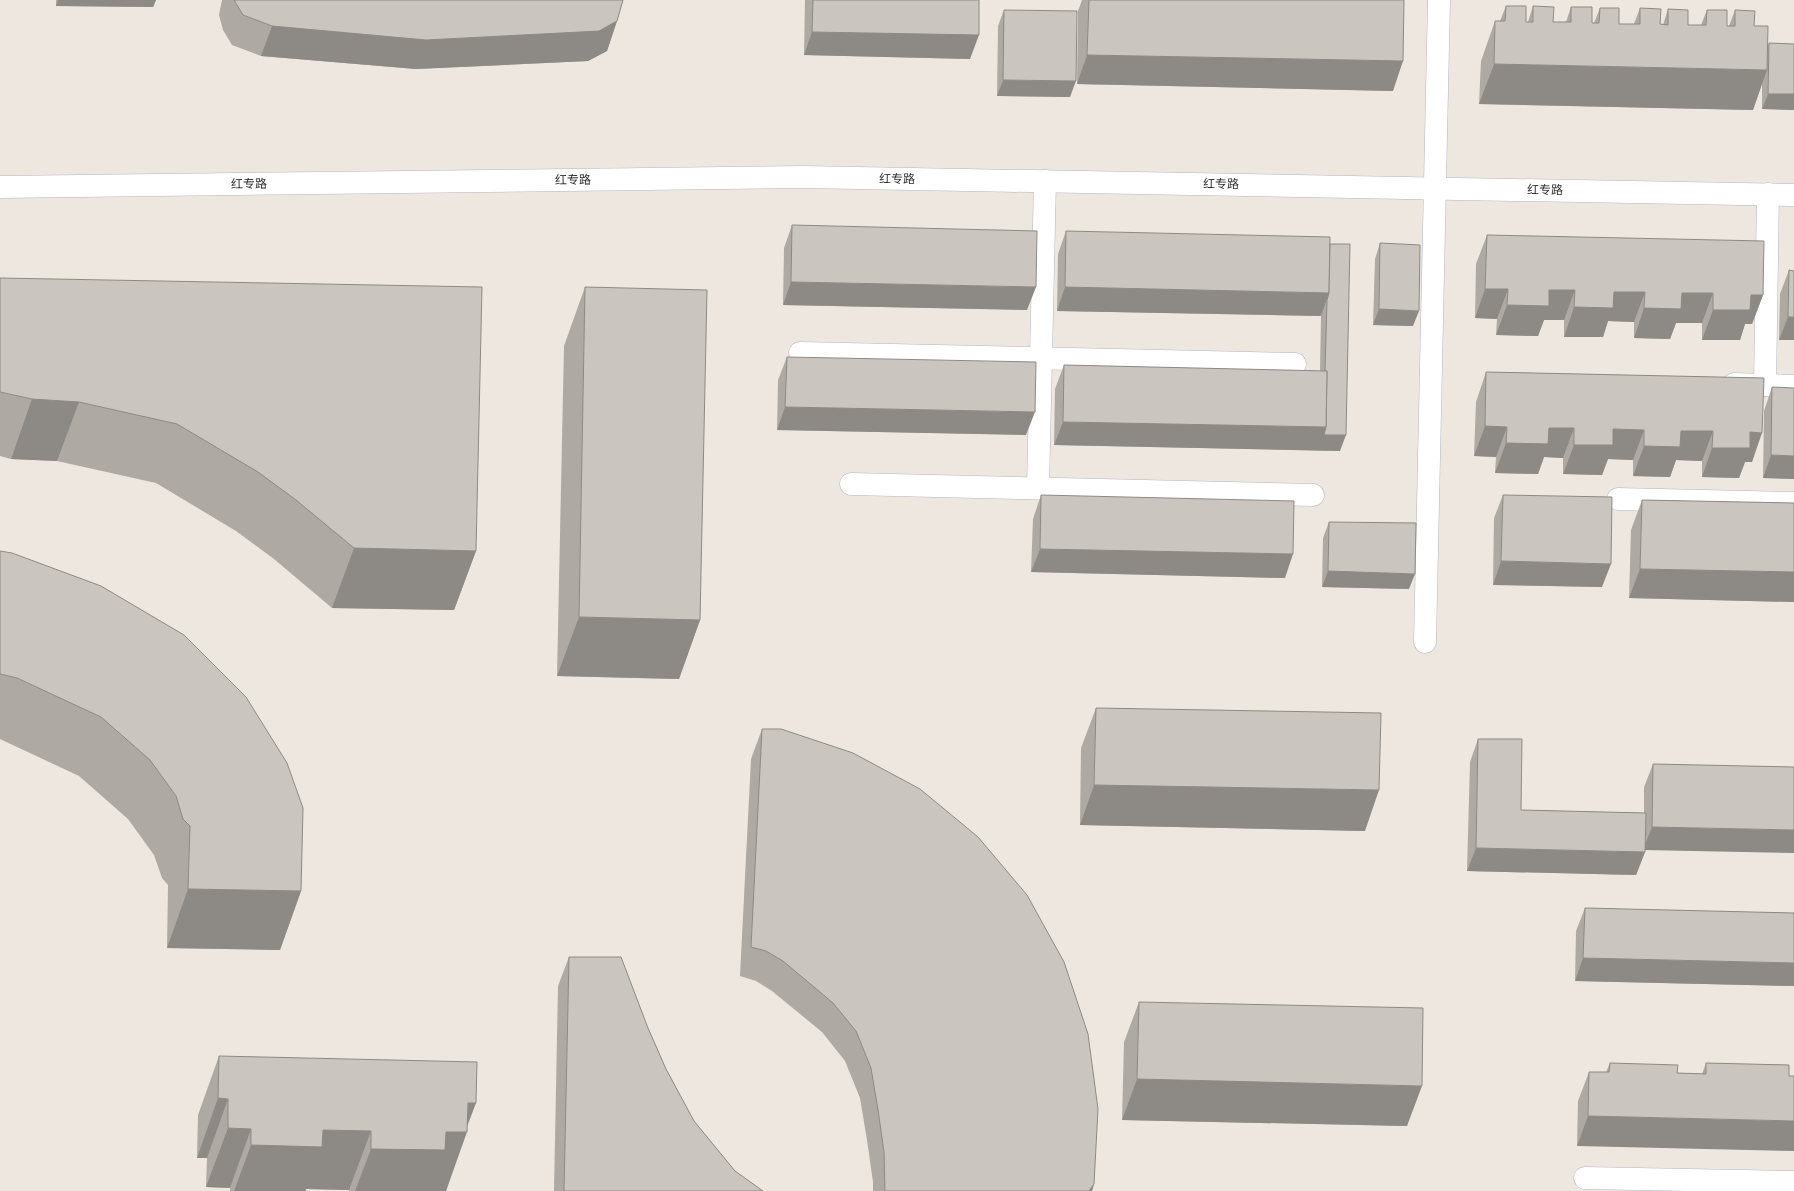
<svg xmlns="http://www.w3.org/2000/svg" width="1794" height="1191" font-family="'IBM Plex Sans','Noto Sans SC',sans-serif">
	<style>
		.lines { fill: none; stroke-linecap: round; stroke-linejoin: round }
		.minor-casing { stroke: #b3b6c0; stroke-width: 23 }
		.minor { stroke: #fff; stroke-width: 22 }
		.wall { fill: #aea9a3 }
		.shaded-wall { fill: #8d8a85 }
		.building { fill: #cac5be; stroke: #8d8a85 }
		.labels { text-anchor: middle; stroke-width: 3; stroke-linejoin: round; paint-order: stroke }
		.street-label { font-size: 12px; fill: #2d2d2d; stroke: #fff }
	</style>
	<rect width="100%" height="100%" fill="#eee7e0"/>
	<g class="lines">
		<g class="minor-casing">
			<g id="minor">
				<path d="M0,187L803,177L1794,195"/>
				<path d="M800,353L1295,364"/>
				<path d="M1734,384L1794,386"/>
				<path d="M1765,385L1768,194"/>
				<path d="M851,484L1313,495"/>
				<path d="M1038,488L1045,181"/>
				<path d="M1618,499L1794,503"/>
				<path d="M1425,642L1439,0"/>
				<path d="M1585,1178L1794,1182"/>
			</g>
		</g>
		<use href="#minor" class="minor"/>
	</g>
	<g class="wall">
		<path d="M56,0H156L153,7L56,6Z"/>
		<path d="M222,0H623L617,21L607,51L588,61L416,69L261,56L232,45L223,30L219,15Z"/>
		<path d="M805,0H979L970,59L804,55Z"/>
		<path d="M1082,0H1404L1393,91L1077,84L1078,11Z"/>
		<path d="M1506,6L1526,22H1528L1533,6L1553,22H1566L1571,7L1592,23H1594L1600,8L1619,24H1634L1640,8L1660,24L1663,25L1668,9L1688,25H1701L1707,10L1727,26H1729L1735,10L1754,26L1768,46L1769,43L1794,44V110L1762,109V83L1753,110L1479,104L1481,61L1495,21H1500Z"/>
		<path d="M1004,10L1070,97L997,96L998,26Z"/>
		<path d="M792,225L1027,310L783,305L784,248Z"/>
		<path d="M1066,231L1330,244L1340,451L1054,445L1055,389L1064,365L1320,371L1321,316L1057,311L1058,254Z"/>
		<path d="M1487,235L1763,295L1752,324H1745L1740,340H1702V323H1676L1670,339L1634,338V322L1608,321L1603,337H1564V320H1544L1538,336L1496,335L1497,319L1475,318L1476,264Z"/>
		<path d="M1380,243L1413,326L1373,325L1375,259Z"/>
		<path d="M1789,270L1794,271V340H1779L1780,294Z"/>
		<path d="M0,278L476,551L454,610L332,608L274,559L236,531L156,483L57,461L11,459L0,456Z"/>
		<path d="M585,287L700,620L679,679L557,676L564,346Z"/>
		<path d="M787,357L1026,435L777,430L778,380Z"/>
		<path d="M1486,372L1764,378L1752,462H1745L1739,478L1702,477V461L1676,460L1670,477L1633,476V460L1608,459L1602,475L1563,474V458L1544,457L1538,474L1495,473L1496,457L1474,456L1476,402Z"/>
		<path d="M1772,387L1794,388V479L1763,478L1764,411Z"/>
		<path d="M1041,495L1285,578L1031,572L1033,519Z"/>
		<path d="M1503,495L1602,587L1493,585L1494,518Z"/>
		<path d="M1642,500L1794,503V602L1629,598L1631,530Z"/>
		<path d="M1329,522L1409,589L1322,587L1323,538Z"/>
		<path d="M0,551L301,891L280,950L167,948L168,885L162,878L154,855L128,819L79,776L0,739Z"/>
		<path d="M1096,708L1365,831L1080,825L1081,748Z"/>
		<path d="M762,729L1094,1184L1092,1191H873V1182L867,1140L860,1098L845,1061L822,1032L772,991L756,981L740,976L751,759Z"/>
		<path d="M1478,739L1521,810L1644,813V787L1653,764L1794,767L1645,850V852L1636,875L1467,871L1470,762Z"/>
		<path d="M1585,908L1794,913V986L1575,981L1576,931Z"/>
		<path d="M569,957L648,1028L666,1069L694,1121L735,1171L763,1191H554L558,986Z"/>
		<path d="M1139,1002L1407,1126L1122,1120L1124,1042Z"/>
		<path d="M219,1056L467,1126L446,1191H349V1190L306,1189V1191H230V1188L206,1187L207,1158H197L198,1115Z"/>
		<path d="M1610,1063L1677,1073L1702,1074L1706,1063L1789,1065L1577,1146L1578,1101L1589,1072H1606Z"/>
	</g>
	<g class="shaded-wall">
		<path d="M58,0H156L153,7L56,6Z"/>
		<path d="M617,21L607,51L588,61L416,69L261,56L272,26Z"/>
		<path d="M812,32L979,35L970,59L804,55Z"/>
		<path d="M1087,55L1403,61L1393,91L1077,84Z"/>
		<path d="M1494,64L1767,70L1753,110L1479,104Z"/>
		<path d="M1003,80L1076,81L1070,97L997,96Z"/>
		<path d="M1768,94H1794V110L1762,109Z"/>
		<path d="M791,282L1036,287L1027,310L783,305Z"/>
		<path d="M1065,287L1329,293L1321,316L1057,311Z"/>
		<path d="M1485,289H1508L1497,319L1475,318Z"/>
		<path d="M1549,290H1575L1564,320H1544L1538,336L1496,335L1507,305Z"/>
		<path d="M1614,292H1645L1634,322L1608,321L1603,337H1564L1574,307Z"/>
		<path d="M1682,293H1713L1702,323H1676L1670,339L1634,338L1644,308Z"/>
		<path d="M1751,295H1763L1752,324H1745L1740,340H1702L1713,310Z"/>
		<path d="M1379,309L1419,311L1413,326L1373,325Z"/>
		<path d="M1788,317H1794V340H1779Z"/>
		<path d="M32,399L79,402L57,461L11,459Z"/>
		<path d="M785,407L1035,412L1026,435L777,430Z"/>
		<path d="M1063,422L1326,427L1346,435L1340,451L1054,445Z"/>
		<path d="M1485,426L1507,427L1496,457L1474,456Z"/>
		<path d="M1549,428H1574L1563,458L1544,457L1538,474L1495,473L1506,443Z"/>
		<path d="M1613,429L1644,430L1633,460L1608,459L1602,475L1563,474L1574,445Z"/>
		<path d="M1681,431H1713L1702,461L1676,460L1670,477L1633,476L1644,446Z"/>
		<path d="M1750,432L1762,433L1752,462H1745L1739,478L1702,477L1712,448Z"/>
		<path d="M1771,455L1794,456V479L1763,478Z"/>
		<path d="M354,548L476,551L454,610L332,608Z"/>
		<path d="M1040,549L1293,554L1285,578L1031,572Z"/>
		<path d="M1501,561L1611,564L1602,587L1493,585Z"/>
		<path d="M1640,569L1794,572V602L1629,598Z"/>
		<path d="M1328,571L1415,574L1409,589L1322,587Z"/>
		<path d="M579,617L700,620L679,679L557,676Z"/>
		<path d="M1094,785L1379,790L1365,831L1080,825Z"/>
		<path d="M1652,827L1794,830V853L1643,850Z"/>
		<path d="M1476,848L1645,852L1636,875L1467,871Z"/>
		<path d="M188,889L301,891L280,950L167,948Z"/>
		<path d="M1583,958L1794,963V986L1575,981Z"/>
		<path d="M1137,1079L1422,1086L1407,1126L1122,1120Z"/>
		<path d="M218,1098L228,1099L207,1158H197Z"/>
		<path d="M468,1103H476L465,1132H467L446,1191H355L371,1149L446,1132Z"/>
		<path d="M1588,1116L1794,1121V1151L1577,1146Z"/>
		<path d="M228,1128L251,1129L230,1188L206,1187Z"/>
		<path d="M323,1130L371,1131L349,1190L306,1189V1191H234L251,1145Z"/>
		<path d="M1094,1184L1092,1191H1089Z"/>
	</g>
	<g class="building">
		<path d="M234,0H623L617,21L599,31L426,40L272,26L243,15Z"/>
		<path d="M813,0H979V35L812,32Z"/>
		<path d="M1089,0H1404L1403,61L1087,55Z"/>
		<path d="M1506,6H1526V22H1533V6L1554,7L1553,22H1571V7H1592V23H1599L1600,8H1619V24H1640V8L1661,9L1660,24L1668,25V9L1688,10V25H1706L1707,10H1727V26H1735V10L1755,11L1754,26H1768L1767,70L1494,64L1495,21H1505Z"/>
		<path d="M1004,10L1077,11L1076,81L1003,80Z"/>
		<path d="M1769,43L1794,44V94H1768Z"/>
		<path d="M792,225L1037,231L1036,287L791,282Z"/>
		<path d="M1066,231L1330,237L1329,293L1065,287Z"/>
		<path d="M1487,235L1764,241L1763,295H1751L1750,310H1713V293H1682L1681,309L1644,308L1645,292H1614L1613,308L1574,307L1575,290H1549V306L1507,305L1508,289H1485Z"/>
		<path d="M1380,243L1420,245L1419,311L1379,309Z"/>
		<path d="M1330,244H1350L1346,435H1324L1326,427L1327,371H1325L1327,300L1329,293Z"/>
		<path d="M1789,270L1794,271V317H1788Z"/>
		<path d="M0,278L482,287L476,551L354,548L296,500L258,472L177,424L79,402L32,399L0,392Z"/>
		<path d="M585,287L707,290L700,620L579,617Z"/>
		<path d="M787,357L1036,362L1035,412L785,407Z"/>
		<path d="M1064,365L1327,371L1326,427L1063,422Z"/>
		<path d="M1486,372L1764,378L1762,433L1750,432V448H1712L1713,431H1681L1680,447L1644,446V430L1613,429V445H1574V428H1549L1548,444L1506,443L1507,427L1485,426Z"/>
		<path d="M1772,387L1794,388V456L1771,455Z"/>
		<path d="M1041,495L1294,501L1293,554L1040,549Z"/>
		<path d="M1503,495L1612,497L1611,564L1501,561Z"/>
		<path d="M1642,500L1794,503V572L1640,569Z"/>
		<path d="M1329,522L1416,523L1415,574L1328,571Z"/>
		<path d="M0,551L12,553L101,586L184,635L246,697L287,763L303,808L301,891L188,889L190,826L183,819L176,796L150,760L101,717L17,678L0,674Z"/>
		<path d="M1096,708L1381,713L1379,790L1094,785Z"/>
		<path d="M762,729H781L853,753L920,789L978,837L1027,895L1064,962L1088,1034L1098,1109L1094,1184L1089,1191H885L884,1152L878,1110L871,1068L856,1031L833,1003L783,961L766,951L751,947Z"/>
		<path d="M1478,739H1522L1521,810L1646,813L1645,852L1476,848Z"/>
		<path d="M1653,764L1794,767V830L1652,827Z"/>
		<path d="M1585,908L1794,913V963L1583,958Z"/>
		<path d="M569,957H621L648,1028L666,1069L694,1121L735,1171L763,1191H564Z"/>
		<path d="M1139,1002L1423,1008L1422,1086L1137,1079Z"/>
		<path d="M219,1056L477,1062L476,1103H468L467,1132H446L445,1150L371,1149V1131L323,1130L322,1147L251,1145V1129L228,1128V1099L218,1098Z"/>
		<path d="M1610,1063L1678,1065L1677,1073L1706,1074V1063L1789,1065V1076H1794V1121L1588,1116L1589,1072H1609Z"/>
	</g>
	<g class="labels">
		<g class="street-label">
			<text transform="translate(897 179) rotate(1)" y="4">红专路</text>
			<text transform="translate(573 180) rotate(-1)" y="4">红专路</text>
			<text transform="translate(249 184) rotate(-1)" y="4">红专路</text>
			<text transform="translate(1221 184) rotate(1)" y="4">红专路</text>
			<text transform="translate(1545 190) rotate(1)" y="4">红专路</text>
		</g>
	</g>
</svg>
